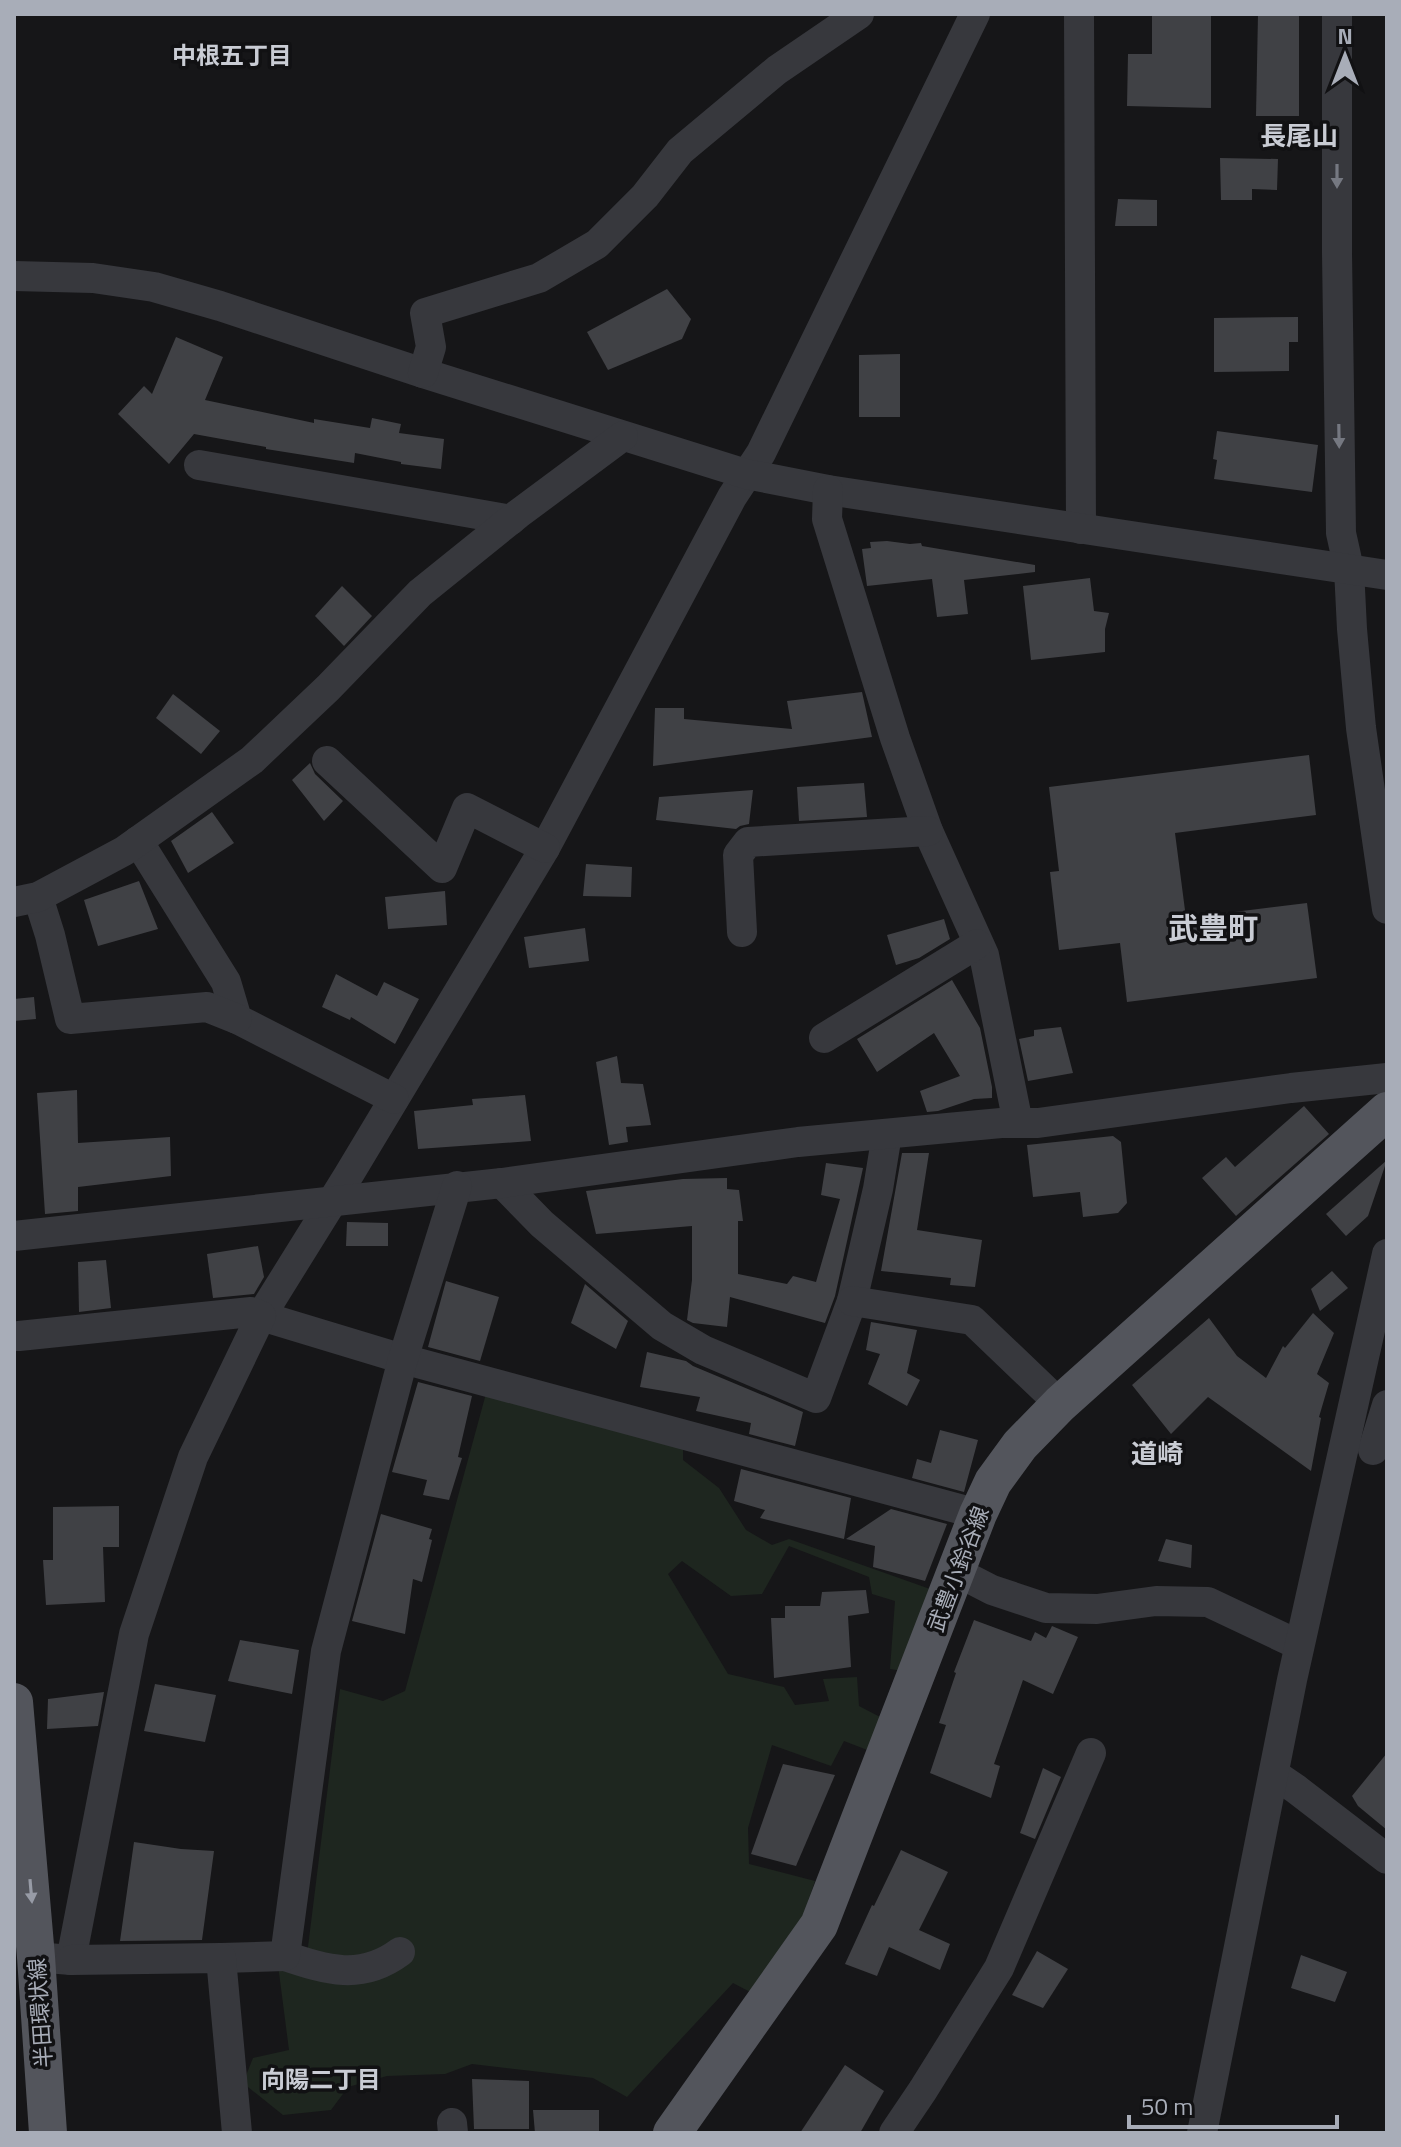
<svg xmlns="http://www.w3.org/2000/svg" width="1401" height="2147" font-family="'Titillium Web','Noto Sans JP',sans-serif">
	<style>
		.green { fill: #1e261f }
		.building { fill: #404145 }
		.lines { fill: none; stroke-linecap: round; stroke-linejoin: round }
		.minor { stroke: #37383d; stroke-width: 30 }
		.major { stroke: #53555c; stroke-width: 38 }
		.oneway { fill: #757881 }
		.oneway2 { fill: #979ba6 }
		.labels { text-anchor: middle; stroke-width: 7; stroke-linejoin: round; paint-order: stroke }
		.street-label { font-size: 22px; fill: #a8adb8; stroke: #111113 }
		.neighbourhood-label { font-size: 24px; font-weight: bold; fill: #c9ccd4; stroke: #111113 }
		.quarter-label { font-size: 26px; font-weight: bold; fill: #c9ccd4; stroke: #111113 }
		.district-label { font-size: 30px; font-weight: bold; fill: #c9ccd4; stroke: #111113 }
	</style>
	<rect width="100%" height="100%" fill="#161618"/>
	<path class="green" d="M487,1390L683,1443V1460L719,1488L746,1530L772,1545L789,1539L930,1589L903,1671L890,1669L895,1601L872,1594L869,1577L789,1546L762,1594L731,1596L682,1561L668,1574L728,1674L784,1687L795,1705L829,1701L823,1679L857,1677L859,1706L882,1718L870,1751L844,1741L831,1766L772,1745L748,1828L749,1864L815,1881L803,1916L754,1994L733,1983L627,2097L593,2078L472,2064L445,2074L387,2076L348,2087L331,2110L283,2115L243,2083L253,2058L289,2050L278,1965L307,1955L340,1689L383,1701L405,1691Z"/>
	<g class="building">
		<path d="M1152,14H1211V108L1127,106L1128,54H1152Z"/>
		<path d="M1258,14H1299V116H1256Z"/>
		<path d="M1220,158L1278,159L1277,190L1252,189V200H1221Z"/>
		<path d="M1118,199L1157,200V226H1115Z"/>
		<path d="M667,289L691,319L682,339L608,370L587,332Z"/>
		<path d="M1298,317V342H1289V371L1214,372V318Z"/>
		<path d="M176,337L223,357L205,400L314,423V419L370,428L372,418L401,424L399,433L444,439L441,469L401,464V462L355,453L354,463L266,449V447L194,434L169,464L118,414L144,386L152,394Z"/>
		<path d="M900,354V417H859V355Z"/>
		<path d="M1217,431L1318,445L1312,492L1214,479L1217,460L1213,459Z"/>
		<path d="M887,541L910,544L921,543L922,546L1035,565V572L964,580L968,614L937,617L932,579L867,586L862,549L871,548L870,542Z"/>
		<path d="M1090,578L1094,611L1109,613L1105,629V652L1031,660L1023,586Z"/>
		<path d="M342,586L372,616L344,646L315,616Z"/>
		<path d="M862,692L872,737L653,766L655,708H684V719L792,729L787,701Z"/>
		<path d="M173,694L220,731L201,754L156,718Z"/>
		<path d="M1309,755L1316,815L1175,833L1186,918L1307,903L1317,978L1127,1002L1120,943L1059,950L1050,872L1059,871L1049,787Z"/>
		<path d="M310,763L315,774L343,801L324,821L292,780Z"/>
		<path d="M864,783L867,817L799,821L797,787Z"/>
		<path d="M753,790L749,824L740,826L736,829L656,820L659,797Z"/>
		<path d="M212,812L234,843L188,873L171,841Z"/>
		<path d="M586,864L632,867L631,897L583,896Z"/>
		<path d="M139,881L158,929L98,946L84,900Z"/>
		<path d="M445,891L447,925L388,929L385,897Z"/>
		<path d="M944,919L950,939L919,958L896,965L887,935Z"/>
		<path d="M585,928L589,961L529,968L524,937Z"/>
		<path d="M336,974L377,996L384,982L419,999L395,1044L351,1017L350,1020L322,1007Z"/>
		<path d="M952,980L980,1028L992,1087V1098L974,1099L938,1111L927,1112L920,1091L960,1076L934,1033L877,1072L857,1039Z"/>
		<path d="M34,997L36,1019L14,1021V999Z"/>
		<path d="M1061,1027L1073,1073L1028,1081L1019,1039L1034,1036V1030Z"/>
		<path d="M617,1056L621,1083L643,1084L651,1125L626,1127L628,1142L609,1145L596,1062Z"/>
		<path d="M77,1090L78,1143L170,1137L171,1176L78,1187V1211L45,1214L37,1093Z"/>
		<path d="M525,1095L531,1141L418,1149L414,1111L473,1105L472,1099Z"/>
		<path d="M1304,1106L1329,1134L1236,1216L1202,1178L1226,1157L1235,1167Z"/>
		<path d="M1113,1136L1121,1142L1127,1203L1118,1213L1083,1217L1080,1192L1033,1197L1027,1145Z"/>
		<path d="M902,1153H929L917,1230L982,1240L975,1287L950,1285L951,1278L881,1271Z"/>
		<path d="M1387,1160L1368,1216L1346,1236L1326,1214Z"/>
		<path d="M826,1163L863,1168L835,1296L825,1323L730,1297L727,1327L693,1323L687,1320L692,1280V1226L596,1234L586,1191L683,1179L727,1178V1189L739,1190L743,1221H738V1274L787,1284L793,1276L816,1282L840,1199L821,1195Z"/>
		<path d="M347,1222L388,1223V1246H346Z"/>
		<path d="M258,1246L264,1277L254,1294L213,1298L207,1254Z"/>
		<path d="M106,1260L111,1308L79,1312L78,1262Z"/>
		<path d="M1332,1271L1348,1288L1320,1311L1311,1289Z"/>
		<path d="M446,1281L499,1297L480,1361L428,1347Z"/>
		<path d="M585,1284L628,1321L616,1349L571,1323Z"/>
		<path d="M1313,1313L1334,1333L1317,1374L1329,1383L1319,1417L1321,1418L1311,1471L1208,1397L1171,1434L1132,1385L1209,1318L1237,1356L1266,1378L1283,1346L1285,1348Z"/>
		<path d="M871,1322L917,1330L907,1373L920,1380L907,1406L868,1384L880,1354L866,1350Z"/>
		<path d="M647,1352L686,1361L693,1366L803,1412L795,1446L749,1434L751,1423L696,1411L700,1397L640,1387Z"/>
		<path d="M418,1382L472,1396L458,1457L462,1458L449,1500L423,1495L427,1480L392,1472Z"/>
		<path d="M940,1430L978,1440L964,1492L912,1478L917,1459L931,1463Z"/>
		<path d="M741,1469L851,1498L844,1539L760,1518L765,1510L734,1501Z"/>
		<path d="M119,1506V1547H103L105,1602L46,1605L43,1560H53V1507Z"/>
		<path d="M891,1509L947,1524L925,1581L873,1567L875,1546L846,1539Z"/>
		<path d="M381,1514L432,1529L429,1539L432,1540L422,1582L413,1579L405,1634L352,1621Z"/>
		<path d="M1166,1539L1192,1545L1191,1568L1158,1561Z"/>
		<path d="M866,1590L869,1613L848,1616L851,1667L774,1678L771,1618H785V1606H820L822,1592Z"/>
		<path d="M974,1620L1031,1641L1035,1632L1046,1638L1052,1626L1078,1637L1053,1694L1023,1680L994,1764L1000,1766L991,1798L930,1773L946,1725L939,1723L956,1673L954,1672Z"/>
		<path d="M240,1640L299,1650L292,1694L228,1681Z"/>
		<path d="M155,1684L216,1695L205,1742L144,1731Z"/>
		<path d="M104,1692L98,1726L47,1729L48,1699Z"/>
		<path d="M1387,1753V1830L1358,1806L1352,1796Z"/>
		<path d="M783,1764L835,1775L796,1866L751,1854Z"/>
		<path d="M1043,1768L1061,1777L1035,1839L1020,1833Z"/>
		<path d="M134,1842L181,1849L214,1851L202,1940L120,1941Z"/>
		<path d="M901,1850L948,1872L919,1930L950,1944L940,1970L889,1947L877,1976L845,1964L872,1905L874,1906Z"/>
		<path d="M1037,1951L1068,1969L1043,2008L1012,1995Z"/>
		<path d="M1301,1955L1347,1972L1335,2002L1291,1988Z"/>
		<path d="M845,2065L884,2091L860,2133H800Z"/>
		<path d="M472,2079L529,2081V2129H474Z"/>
		<path d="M533,2110H599V2133H535Z"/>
	</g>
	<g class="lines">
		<g class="minor">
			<path d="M975,14L761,453L732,497L545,848L348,1176L261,1316L403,1359L978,1514"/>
			<path d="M1079,14L1081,529"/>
			<path d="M1337,14V253L1341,533L1349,569L1352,629L1361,728L1387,909"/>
			<path d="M14,276L93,278L154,287L220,306L423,373L746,474L828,490L1387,575"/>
			<path d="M423,373L431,347L425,313L539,278L597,244L645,196L680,151L777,70L859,14"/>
			<path d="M199,465L511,520"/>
			<path d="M828,490L827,519L895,738L928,831L984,955L1018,1123"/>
			<path d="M327,761L442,868L467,808L545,848"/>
			<path d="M138,841L226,982L237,1019L394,1099"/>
			<path d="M38,897L50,935L70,1019L207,1007L237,1019"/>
			<path d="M14,902L38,897L124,851L252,760L328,688L420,593L518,514L623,436"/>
			<path d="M742,932L738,855L748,842L928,831"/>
			<path d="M824,1038L977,944"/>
			<path d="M502,1183L542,1224L662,1326L703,1350L816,1398L852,1301L878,1189L887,1134"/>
			<path d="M14,1236L502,1183L798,1142L1001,1123H1038L1291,1088L1387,1078"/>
			<path d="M852,1301L972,1320L1060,1404"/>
			<path d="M19,1336L251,1312L261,1316L193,1457L134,1634L71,1960L36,1957"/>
			<path d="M1373,1450L1387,1405"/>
			<path d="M957,1572L992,1590L1046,1608L1097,1609L1156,1601L1208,1602L1299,1645"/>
			<path d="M1274,1774L1296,1789L1387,1859"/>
			<path d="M285,1956C327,1970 361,1981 400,1952"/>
			<path d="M221,1958L285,1956L326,1651L403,1359L457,1186"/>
			<path d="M71,1960L221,1958L237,2133"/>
			<path d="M452,2123L453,2133"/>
			<path d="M894,2133L923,2090L999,1968L1091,1753"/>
			<path d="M1202,2133L1292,1680L1387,1254"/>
		</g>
		<g class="major">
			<path d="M14,1702L36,1957L48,2133"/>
			<path d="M672,2133L819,1925L978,1514L993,1482L1020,1445L1060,1404L1387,1111"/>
		</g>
	</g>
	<defs><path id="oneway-solid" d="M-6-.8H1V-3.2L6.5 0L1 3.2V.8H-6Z" transform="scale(2)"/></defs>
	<g class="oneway">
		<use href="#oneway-solid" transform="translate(1337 176) rotate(90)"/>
		<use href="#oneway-solid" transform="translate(1339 436) rotate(89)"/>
	</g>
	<use class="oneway2" href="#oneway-solid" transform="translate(31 1891) rotate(85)"/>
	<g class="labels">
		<g class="street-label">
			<text transform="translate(958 1569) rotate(-69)" y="8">武豊小鈴谷線</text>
			<text transform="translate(40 2013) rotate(-94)" y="8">半田環状線</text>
		</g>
		<g class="neighbourhood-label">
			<text x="232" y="64">中根五丁目</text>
			<text x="321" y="2088">向陽二丁目</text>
		</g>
		<g class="quarter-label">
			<text x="1299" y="145">長尾山</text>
			<text x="1157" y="1463">道崎</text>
		</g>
		<g class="district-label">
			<text x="1213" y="939">武豊町</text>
		</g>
	</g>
	<rect width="1401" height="2147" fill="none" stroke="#a8adb8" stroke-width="32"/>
	<g transform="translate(1345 56)" stroke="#111113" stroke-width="6" paint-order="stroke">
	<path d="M0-6L14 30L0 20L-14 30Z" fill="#a8adb8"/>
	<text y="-12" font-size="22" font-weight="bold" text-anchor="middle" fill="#a8adb8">N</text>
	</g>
	<path d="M1129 2115v12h208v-12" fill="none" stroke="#a8adb8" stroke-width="4"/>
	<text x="1141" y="2115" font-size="24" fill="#a8adb8" stroke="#111113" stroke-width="6" paint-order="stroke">50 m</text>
</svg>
